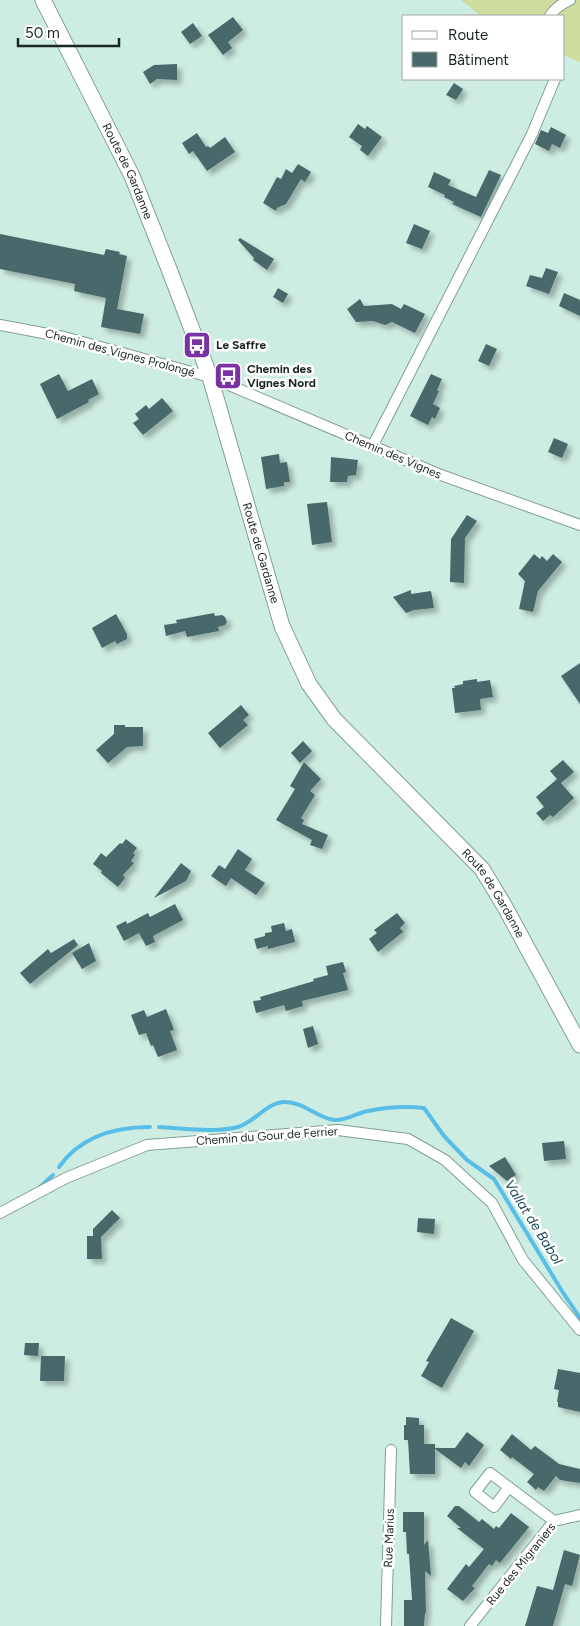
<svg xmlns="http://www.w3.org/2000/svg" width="580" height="1626" font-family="Figtree,sans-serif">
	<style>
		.green { fill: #cedc9d }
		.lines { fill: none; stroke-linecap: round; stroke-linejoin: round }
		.stream { stroke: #59bee7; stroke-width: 4 }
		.building { fill: #49686a; filter: url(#shadow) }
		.street-casing { stroke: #829f95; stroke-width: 12 }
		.secondary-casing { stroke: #829f95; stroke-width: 17 }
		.street { stroke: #fff; stroke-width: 10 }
		.secondary { stroke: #fff; stroke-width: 15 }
		.labels { text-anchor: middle; stroke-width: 5; stroke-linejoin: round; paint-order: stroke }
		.street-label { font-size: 12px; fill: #1a2622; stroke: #fff }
		.poi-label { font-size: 12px; font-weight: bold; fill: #1a2622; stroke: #fff; text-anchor: start }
		.water-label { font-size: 14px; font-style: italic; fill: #1f4a5c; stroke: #fff }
	</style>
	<defs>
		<filter id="shadow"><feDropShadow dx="4.5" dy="4.5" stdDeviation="2.5" flood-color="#0004"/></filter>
	</defs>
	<rect width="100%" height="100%" fill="#ceede2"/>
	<path class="green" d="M461,0H580V62L564,55V16H481Z"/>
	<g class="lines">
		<g class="stream">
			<path d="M159,1127C181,1128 217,1133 238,1127C255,1122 267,1102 285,1102C304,1102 317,1118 335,1120C345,1121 357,1113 368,1111C387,1107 405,1106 424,1108L444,1136L467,1160L494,1179L562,1291L580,1318"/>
			<path d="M59,1167C80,1137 115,1127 150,1127"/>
			<path d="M40,1187L53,1175"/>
		</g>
	</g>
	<g class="building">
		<path d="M233,17L243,30L228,42L232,48L223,55L208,35Z"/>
		<path d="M193,23L202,36L190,44L181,32Z"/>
		<path d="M177,64V80L157,79L150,84L143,72L154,65Z"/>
		<path d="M454,83L463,89L456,100L446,95Z"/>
		<path d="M358,124L365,129L367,126L382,137L368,156L360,150L362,146L349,137Z"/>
		<path d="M551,127L566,135L560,148L552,144L549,151L535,144L541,130L548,133Z"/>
		<path d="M197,133L206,147L208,146L210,148L225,137L235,152L207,171L193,151L189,154L182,143Z"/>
		<path d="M298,164L311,172L305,182L301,179L286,204L277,208L276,211L263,203L277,177L281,179L286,169L292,173Z"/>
		<path d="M489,170L501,175L481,217L452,204L454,202L444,197L445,195L428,187L434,172L451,180L448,185L476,197Z"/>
		<path d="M414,224L430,231L422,249L406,243Z"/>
		<path d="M0,234L104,255L106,249L120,252L119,254L127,256L117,309L144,314L140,334L101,327L106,298L74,291L75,284L0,269Z"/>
		<path d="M240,238L274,259L267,270L253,260L254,258L238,240Z"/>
		<path d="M546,268L558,272L549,294L526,286L530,275L542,278Z"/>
		<path d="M278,288L288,294L283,303L273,297Z"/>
		<path d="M564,293L580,300V316L559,306Z"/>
		<path d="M360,299L364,306L392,304L401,309L404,304L425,314L415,333L392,322L385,325L373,321L356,322L347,309Z"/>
		<path d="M486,344L497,349L489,366L478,361Z"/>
		<path d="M59,374L68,391L92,379L99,394L88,400L89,402L57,419L40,384Z"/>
		<path d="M431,374L442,379L437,390L439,391L433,404L440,408L435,419L432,417L428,425L410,416Z"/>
		<path d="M162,398L173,411L143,435L133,423L139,419L135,414L146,405L149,409Z"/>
		<path d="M554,438L568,444L562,458L548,452Z"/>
		<path d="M279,454L280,463L287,462L290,482H284V486L266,489L261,457Z"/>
		<path d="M331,457L358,460L356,475L348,476L347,482H330Z"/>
		<path d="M327,502L332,542L312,545L307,504Z"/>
		<path d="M467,515L477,521L465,538L464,583L450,582L451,539Z"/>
		<path d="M534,554L540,559L542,556L547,561L553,554L562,562L538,591L533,612L519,609L525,581L518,574Z"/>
		<path d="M411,590V594L431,591L434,608L414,610L406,613L393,597Z"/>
		<path d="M214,613L215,616L222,615L225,617L227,622L225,625L218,627L219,631L187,637L185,631L166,636L164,625L177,623L176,620Z"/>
		<path d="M116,614L127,634V639L117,644L115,641L102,648L92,628Z"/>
		<path d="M580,663V704L561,676Z"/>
		<path d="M477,679V682L490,680L493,697L480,699L481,710L455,713L452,688H455L454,686L463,684V681Z"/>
		<path d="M241,705L249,715L243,720L248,725L220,748L208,733Z"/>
		<path d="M114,725H125V727H143V746L127,747L108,763L96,750L114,734Z"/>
		<path d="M303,741L312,751L300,763L291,753Z"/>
		<path d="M563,760L574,772L561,783L574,798L553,817L550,815L543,821L536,813L544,807L536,797L557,779L550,771Z"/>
		<path d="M304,762L321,779L310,791L315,795L301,818L304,820L302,824L328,835L322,849L310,845L312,840L276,820L295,789L290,786Z"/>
		<path d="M126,839L137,848L133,853L135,855L131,861L134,863L123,875L125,878L118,887L101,873L102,871L93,864L101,853L106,857L120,843L122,844Z"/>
		<path d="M238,849L252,859L245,870L265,883L256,895L231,878L226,886L211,876L219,865L225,869Z"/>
		<path d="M181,863L191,871L186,881L154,898Z"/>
		<path d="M175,904L183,920L153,936L155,942L146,946L139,933L124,941L116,926L126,921L127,924L148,913L150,917Z"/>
		<path d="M397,913L405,923L400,928L403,932L378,952L369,939L377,933L374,930Z"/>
		<path d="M284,923L286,931L292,929L295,942L268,949V946L257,949L254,939L265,936V933L272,932L271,926Z"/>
		<path d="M74,939L78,945L30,984L20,973L48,949L51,953Z"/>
		<path d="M89,943L96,961L82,969L72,953Z"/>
		<path d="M343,962L346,972L343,973L348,990L302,1001L303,1006L286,1011L284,1005L256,1013L253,1001L261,1000L260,997L314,981L313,979L328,975L326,966Z"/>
		<path d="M166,1009L174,1030L170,1031L177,1050L158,1057L153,1045L151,1046L146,1033L139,1035L131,1015L144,1010L147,1017Z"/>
		<path d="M313,1026L318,1044L308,1048L303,1029Z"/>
		<path d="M564,1141L566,1159L544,1161L542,1143Z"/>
		<path d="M505,1157L516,1175L507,1181L489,1166Z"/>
		<path d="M112,1210L120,1218L101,1237L102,1259H87V1236H93V1229Z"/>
		<path d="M418,1218L435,1219L434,1234L417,1232Z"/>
		<path d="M451,1318L474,1331L442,1388L421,1376L429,1362L426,1361Z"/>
		<path d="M25,1343H39L38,1356L24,1355Z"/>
		<path d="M41,1356H65L64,1381H40Z"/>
		<path d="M558,1369L580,1373V1412L558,1407V1402H557L559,1390L554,1389Z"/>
		<path d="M406,1417L419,1418V1425H424V1444H435V1448H455L467,1432L484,1445L469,1466L465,1462L461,1468L435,1449V1474H410L408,1440H404V1425H406Z"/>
		<path d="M512,1434L531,1450L535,1446L559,1464L580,1469V1483L560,1480L556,1476L544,1491L538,1487L536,1490L527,1482L534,1474L512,1457L511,1459L500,1450Z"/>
		<path d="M455,1506H459L479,1522L482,1519L494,1529L496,1526L499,1528L511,1513L529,1527L500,1563L496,1560L492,1566L489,1564L472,1586L475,1588L463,1601L447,1589L466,1564L469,1567L484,1549L457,1528H461L447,1516Z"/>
		<path d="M403,1512H424V1545L428,1540L431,1576L425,1571L426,1613H425L424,1626H404V1600H412L409,1554H407L406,1532H403Z"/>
		<path d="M564,1550L580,1555L572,1586L565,1584L553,1626H525L537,1586L553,1590Z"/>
	</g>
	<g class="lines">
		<g class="street-casing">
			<g id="street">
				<path d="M550,16C555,8 561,4 570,0"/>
				<path d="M0,325L64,337L210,377L441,475L580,525"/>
				<path d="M372,447L532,134L555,79"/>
				<path d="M0,1213L66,1178L147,1145L338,1130L408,1139L445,1160L492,1203L523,1260L580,1330"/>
				<path d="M509,1487L494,1507L475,1492L490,1473L554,1521"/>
				<path d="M386,1626L391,1450"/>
				<path d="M470,1626L554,1521L580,1515"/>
			</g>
		</g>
		<g class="secondary-casing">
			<g id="secondary">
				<path id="s1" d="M43,0L132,176L169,269L210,377L282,626L309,684L334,719L482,869L505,907L580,1045"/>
			</g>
		</g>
		<use href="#street" class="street"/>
		<use href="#secondary" class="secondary"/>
	</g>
	<defs>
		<g id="bus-square" transform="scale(1.4375)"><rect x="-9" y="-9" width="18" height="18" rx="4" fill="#7a31a3" stroke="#fff"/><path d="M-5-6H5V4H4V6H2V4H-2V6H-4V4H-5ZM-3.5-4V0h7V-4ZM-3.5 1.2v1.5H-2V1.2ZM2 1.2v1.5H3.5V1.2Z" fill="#fff"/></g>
	</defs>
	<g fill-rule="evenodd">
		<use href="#bus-square" x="197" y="345"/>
		<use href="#bus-square" x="228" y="376"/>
	</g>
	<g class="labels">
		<g class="street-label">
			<text dy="4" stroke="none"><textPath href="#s1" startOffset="191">Route de Gardanne</textPath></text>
			<text transform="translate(120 353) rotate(15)" y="4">Chemin des Vignes Prolongé</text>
			<text transform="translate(393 455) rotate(23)" y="4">Chemin des Vignes</text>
			<text dy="4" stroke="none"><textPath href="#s1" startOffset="596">Route de Gardanne</textPath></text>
			<text dy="4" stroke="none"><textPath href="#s1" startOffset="1016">Route de Gardanne</textPath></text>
			<text transform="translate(267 1136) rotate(-4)" y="4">Chemin du Gour de Ferrier</text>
			<text transform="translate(389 1538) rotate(-88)" y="4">Rue Marius</text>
			<text transform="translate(521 1564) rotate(-51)" y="4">Rue des Migraniers</text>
		</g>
		<g class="poi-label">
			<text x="216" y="349">Le Saffre</text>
			<text x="247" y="373">Chemin des<tspan x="247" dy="14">Vignes Nord</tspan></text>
		</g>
		<g class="water-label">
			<text transform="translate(534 1222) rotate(58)" y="5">Vallat de Babol</text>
		</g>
	</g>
	<rect x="402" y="15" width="162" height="65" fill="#ffffff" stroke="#a3a8a7"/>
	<rect x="412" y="31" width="25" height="8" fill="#ffffff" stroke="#a3a8a7"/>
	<text x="448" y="40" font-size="15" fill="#1a2622">Route</text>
	<rect x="412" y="52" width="25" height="15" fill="#49686a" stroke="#a3a8a7"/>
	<text x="448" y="65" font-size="15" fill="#1a2622">Bâtiment</text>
	<path d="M18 38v8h101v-8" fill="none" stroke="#1a2622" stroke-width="2.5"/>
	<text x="25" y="38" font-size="15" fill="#1a2622" stroke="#ffffff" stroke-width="4" paint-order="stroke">50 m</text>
</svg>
